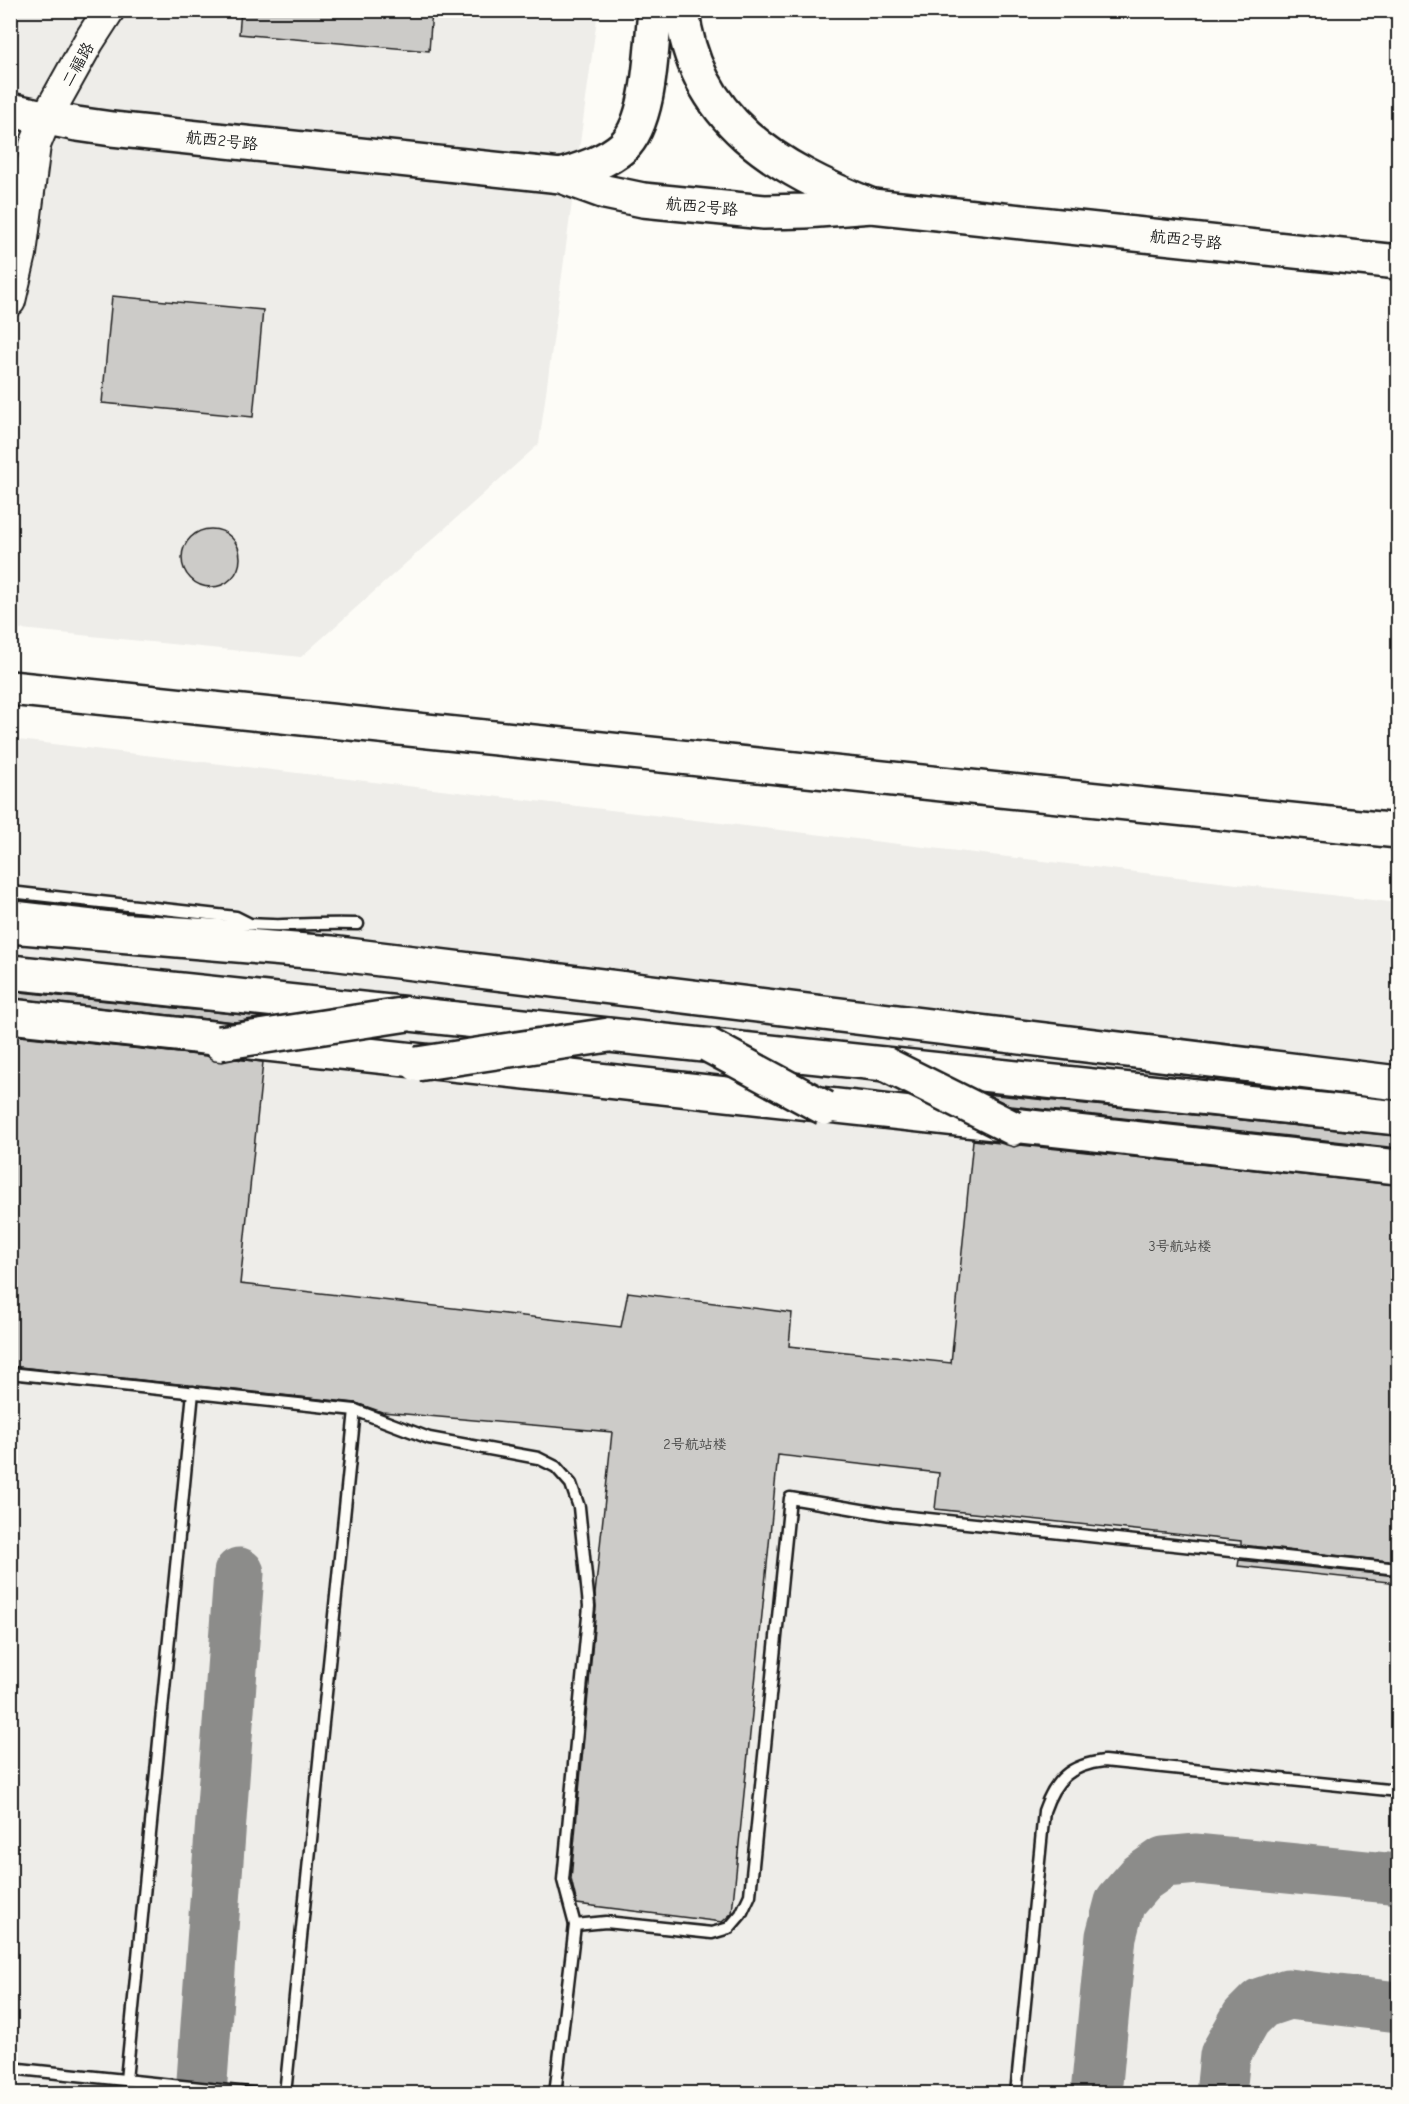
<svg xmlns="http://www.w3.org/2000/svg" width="1409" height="2104" font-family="'Comic Neue','LXGW WenKai TC',sans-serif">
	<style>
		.built { fill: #eeede9 }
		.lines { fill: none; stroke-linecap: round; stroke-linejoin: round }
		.taxiway { stroke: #8c8c8a; stroke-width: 51 }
		.building { fill: #cccbc8; stroke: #1c1c1c; stroke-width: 1.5 }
		.lane-casing { stroke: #1c1c1c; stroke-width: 15 }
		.secondary-casing { stroke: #1c1c1c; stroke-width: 34 }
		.primary-casing { stroke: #1c1c1c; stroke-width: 38 }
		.highway-casing { stroke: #1c1c1c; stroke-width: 38 }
		.lane { stroke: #fdfcf7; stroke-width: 10 }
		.secondary { stroke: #fdfcf7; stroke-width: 30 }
		.primary { stroke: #fdfcf7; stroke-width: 33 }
		.highway { stroke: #fdfcf7; stroke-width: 33 }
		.primary-bridge-casing { stroke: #1c1c1c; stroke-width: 38; stroke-linecap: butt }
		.primary-bridge { stroke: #fdfcf7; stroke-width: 33 }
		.labels { text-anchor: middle; stroke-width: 5; stroke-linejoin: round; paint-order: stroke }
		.number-label { font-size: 14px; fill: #484847 }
		.street-label { font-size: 16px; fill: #1c1c1c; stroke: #fdfcf7 }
	</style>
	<rect width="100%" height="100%" fill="#fdfcf7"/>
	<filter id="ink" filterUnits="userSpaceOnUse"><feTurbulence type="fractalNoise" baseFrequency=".0167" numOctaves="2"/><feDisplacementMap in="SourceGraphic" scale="12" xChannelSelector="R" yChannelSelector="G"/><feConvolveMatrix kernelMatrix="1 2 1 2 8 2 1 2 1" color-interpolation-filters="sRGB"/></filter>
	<g filter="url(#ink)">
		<g class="built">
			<path d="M10,11H598L539,444L301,657L11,628Z"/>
			<path d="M10,739L1398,903V2093H11Z"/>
		</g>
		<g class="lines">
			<g class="taxiway">
				<path d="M201,2094L239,1573"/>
				<path d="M1096,2094L1111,1936L1120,1902L1141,1878L1164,1862L1197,1859L1398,1879"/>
				<path d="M1221,2094L1225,2055L1246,2018L1261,2003L1288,1994L1398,2007"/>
			</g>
		</g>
		<g class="building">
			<path d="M241,10H432L429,51L239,34Z"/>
			<path d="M112,296L263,310L253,417L102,403Z"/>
			<circle cx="211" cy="558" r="29"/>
			<path d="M10,991L263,1017L235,1022L10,998Z"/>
			<path d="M10,1035L207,1056L214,1061L222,1062L236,1059L263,1062L240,1284L621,1327L628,1292L792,1313L789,1346L951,1363L973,1140L1000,1143L1014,1147L1020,1145L1398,1185V1562L1241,1545V1541L935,1509L939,1473L778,1455L732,1913L722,1922L577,1904L571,1879L596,1607L595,1594L612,1432L382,1412L356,1403L10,1366Z"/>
			<path d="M986,1094L1398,1136V1148L1011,1106Z"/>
			<path d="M1239,1560L1398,1576V1583L1238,1566Z"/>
		</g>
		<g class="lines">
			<g class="lane-casing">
				<g id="lane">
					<path d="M10,892L236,917L248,923"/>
					<path d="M10,906L125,919L235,926C252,922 266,926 283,925C308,924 333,923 358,924"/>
					<path d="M10,1373L355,1410L285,2094"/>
					<path d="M355,1410L429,1438L538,1458L556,1467L571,1484L579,1507L589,1606L563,1880L575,1925L555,2094"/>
					<path d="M575,1925L606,1922L712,1933L729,1928L741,1914L750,1895L790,1498L891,1515L1398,1569"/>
					<path d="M10,2068L258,2094"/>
					<path d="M126,2080L193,1392"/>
					<path d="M1016,2094L1044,1811C1055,1779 1070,1765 1104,1761L1398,1791"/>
				</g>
			</g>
			<g class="secondary-casing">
				<path id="secondary" d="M10,301L21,254L35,145L46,118L89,41L109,10"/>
			</g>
			<g class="primary-casing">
				<g id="primary">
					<path d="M10,110L77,124L112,129L561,176L605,192L643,200L764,212L805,211L872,206L1398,262"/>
					<path d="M10,688L1398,831"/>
					<path d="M10,926L331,953L1398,1083"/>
					<path d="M10,972L1398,1118"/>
					<path d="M10,1016L1398,1167"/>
				</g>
			</g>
			<g class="highway-casing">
				<g id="highway">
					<path d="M682,10C694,121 778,169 872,206"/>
					<path d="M561,176C582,169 606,162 623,147C651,121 651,48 655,10"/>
				</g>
			</g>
			<use href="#lane" class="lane"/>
			<use href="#secondary" class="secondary"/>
			<use href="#primary" class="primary"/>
			<use href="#highway" class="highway"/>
			<g class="primary-bridge-casing">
				<g id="primary-bridge">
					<path d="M220,1043L408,1014"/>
					<path d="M708,1045L825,1108"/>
					<path d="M417,1064L609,1035"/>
					<path d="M885,1064L1013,1128"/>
				</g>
			</g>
			<use href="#primary-bridge" class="primary-bridge"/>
		</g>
	</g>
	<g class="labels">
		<g class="number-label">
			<text x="1180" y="1251">3号航站楼</text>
			<text x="695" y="1449">2号航站楼</text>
		</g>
		<g class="street-label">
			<text transform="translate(77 64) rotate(-60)" y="6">二福路</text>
			<text transform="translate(222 140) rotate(6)" y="6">航西2号路</text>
			<text transform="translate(702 206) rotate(5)" y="6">航西2号路</text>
			<text transform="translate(1186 239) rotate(6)" y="6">航西2号路</text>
		</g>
	</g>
	<rect width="1409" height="2104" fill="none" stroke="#fdfcf7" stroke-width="36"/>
	<rect x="18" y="18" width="1373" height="2068" fill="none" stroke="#1c1c1c" stroke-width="2" filter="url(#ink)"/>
</svg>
